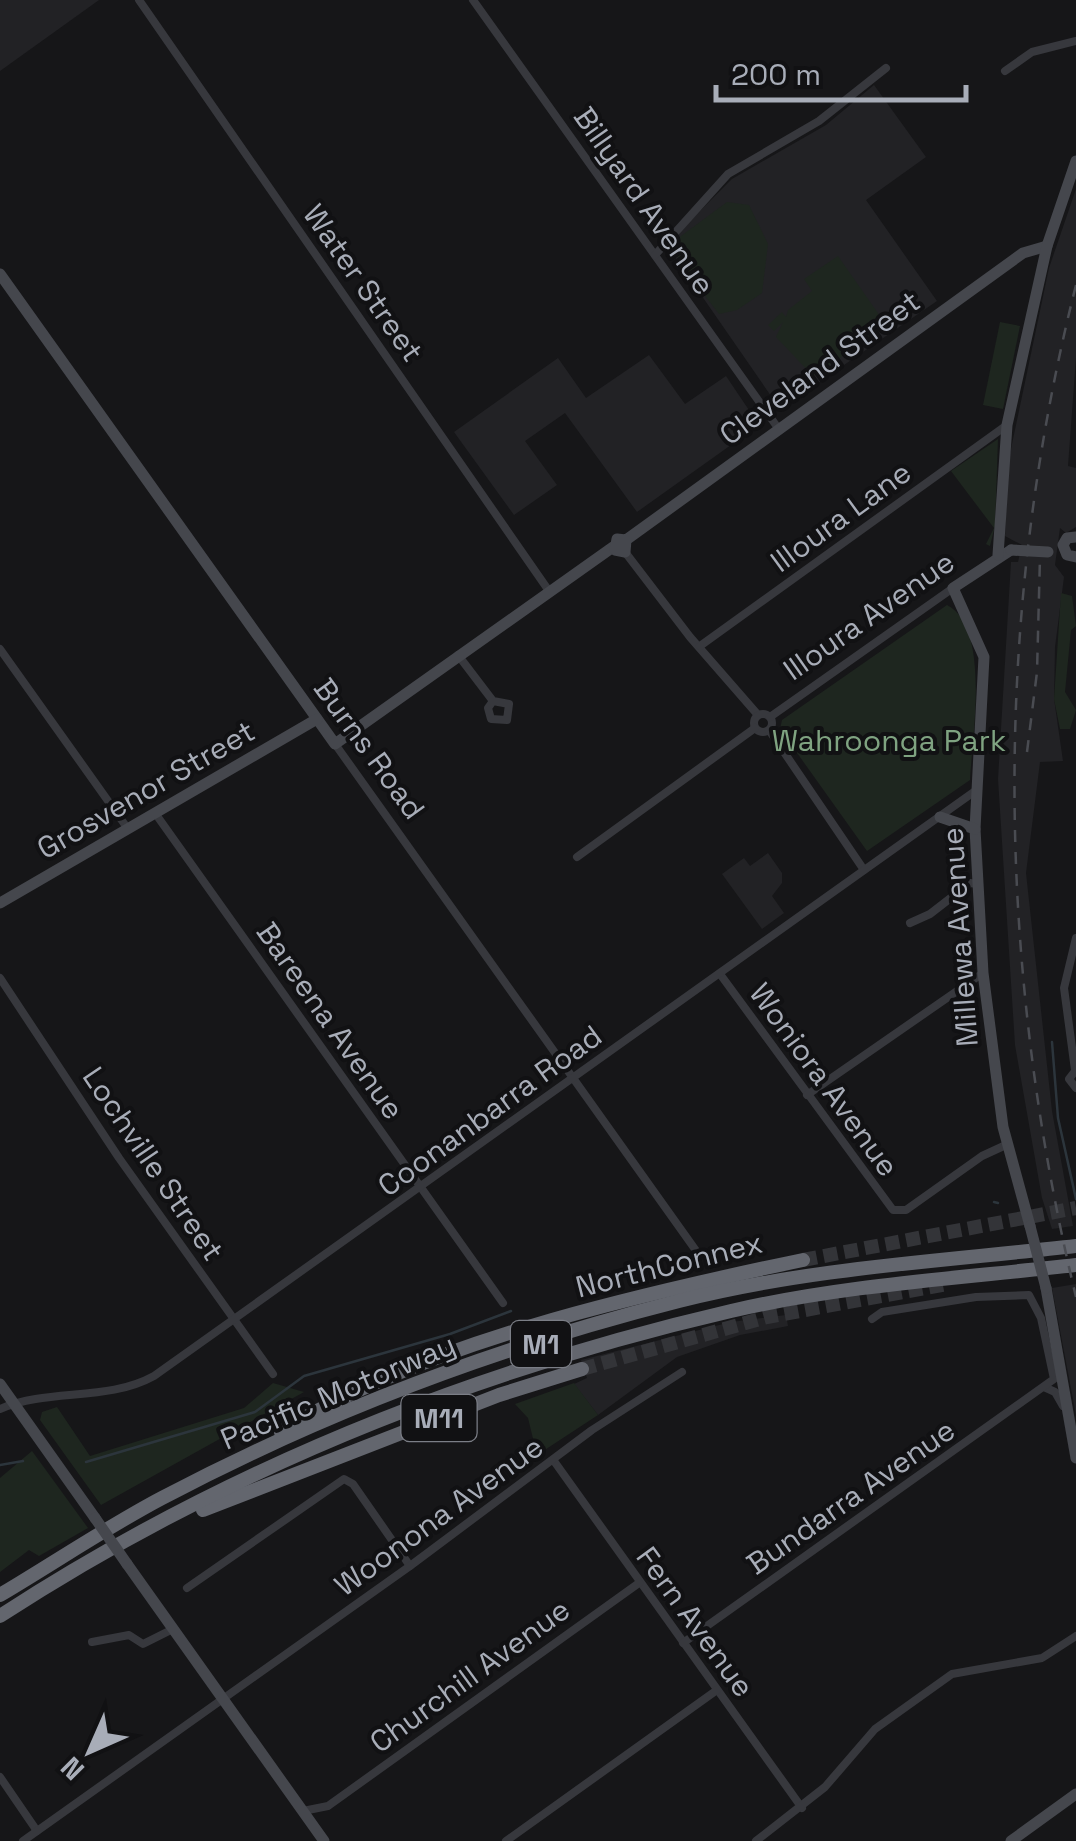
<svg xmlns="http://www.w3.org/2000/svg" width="1076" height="1841" font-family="'Space Grotesk',sans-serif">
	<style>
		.built { fill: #222225 }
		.green { fill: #1e261f }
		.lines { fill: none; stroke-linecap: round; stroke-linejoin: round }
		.stream { stroke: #2c353c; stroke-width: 2.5 }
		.highway-tunnel { stroke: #333438; stroke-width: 14; stroke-dasharray: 14 7; stroke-linecap: butt }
		.street { stroke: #37383d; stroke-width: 8 }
		.secondary { stroke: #45474d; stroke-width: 11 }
		.highway { stroke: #63666e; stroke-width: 14 }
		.rail { stroke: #4a4c52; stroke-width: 2.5; stroke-dasharray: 12 10; stroke-linecap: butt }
		.secondary-bridge { stroke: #45474d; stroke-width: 11 }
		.labels { text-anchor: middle; stroke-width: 8; stroke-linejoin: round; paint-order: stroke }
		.shield { fill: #111113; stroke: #7b7e86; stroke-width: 2.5 }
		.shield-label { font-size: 28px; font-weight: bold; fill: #a8adb8 }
		.street-label { font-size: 30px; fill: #a8adb8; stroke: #111113 }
		.park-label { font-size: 30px; fill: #7fa381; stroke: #111113 }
	</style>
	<rect width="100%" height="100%" fill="#161618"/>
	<g class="built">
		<path d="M0,0H99L0,71Z"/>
		<path d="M874,85L926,157L866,200L937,301L780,409L670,250L682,229L732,179L826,125Z"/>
		<path d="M1076,189V358L1068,466L1076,468V527L1066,533L1060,528L1055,565L1064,577L1055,647L1054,699L1063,761L1040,762L1026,873L1052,1111L1073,1226L1052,1229L1042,1198L1015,1045L998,779L1011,562H1018L1022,545L1005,536L1008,463L1049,268Z"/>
		<path d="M649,355L685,404L726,376L759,425L637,512L565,413L525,441L557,485L514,515L454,432L558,358L586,398Z"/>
		<path d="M768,853L782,873V883L772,896L784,913L762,929L722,874L744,858L750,866Z"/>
		<path d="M1076,1284V1415L1052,1288Z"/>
		<path d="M786,1315L788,1326L740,1335L677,1357L598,1415L574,1384L587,1378L581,1360L731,1322Z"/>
	</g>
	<g class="green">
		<path d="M727,202L749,205L768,244L762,293L737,310L719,314L678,261L677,239Z"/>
		<path d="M838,256L887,326L813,376L776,337L783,322L774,331L768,325L782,312L786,317L788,310L812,291L804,279Z"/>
		<path d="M1000,322L1020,326L1003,409L983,405Z"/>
		<path d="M998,439L995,526L990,546L986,544L994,528L951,471Z"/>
		<path d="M1061,593L1072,596L1076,626L1071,630L1065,692L1076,710L1070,729H1060L1054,699Z"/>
		<path d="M947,605C991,627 972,738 970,780L867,851L780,729L782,720Z"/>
		<path d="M273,1383L304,1392L101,1505L40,1420L42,1412L57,1407L90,1456L244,1408Z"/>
		<path d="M574,1383L598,1415L537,1455L528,1418L515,1404Z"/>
		<path d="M32,1451L88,1528L39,1556L29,1550L0,1572V1478Z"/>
	</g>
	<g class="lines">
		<g class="stream">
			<path d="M1052,1042L1058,1118L1076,1199"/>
			<path d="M994,1202L998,1203"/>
			<path d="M86,1462L255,1412L304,1376L450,1334L511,1311"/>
			<path d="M0,1465L23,1461"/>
		</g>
		<g class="highway-tunnel">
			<path d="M803,1260L1076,1208"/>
			<path d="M582,1369L767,1317L947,1284"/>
		</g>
		<g class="street">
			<path d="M139,0L549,591"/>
			<path d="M473,0L778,428"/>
			<path d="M1005,71L1032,52L1076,41"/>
			<path d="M655,255L728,174L819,121L886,68"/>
			<path d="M625,552L690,637L758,715"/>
			<path d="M700,646L1007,425"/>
			<path d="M0,649L128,829"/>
			<path d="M458,655L493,701L509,704L507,720L491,719L488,708L493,701"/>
			<circle cx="763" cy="723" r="9"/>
			<path d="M770,717L953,588"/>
			<path d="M769,730L864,870"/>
			<path d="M335,744L697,1252"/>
			<path d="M155,813L503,1303"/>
			<path d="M577,857L755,728"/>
			<path d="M910,923L930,914L970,883L977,884"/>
			<path d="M720,974L893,1210H906L982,1156L1008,1144"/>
			<path d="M0,978L119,1158L273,1374"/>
			<path d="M1075,1070L1064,988L1076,938"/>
			<path d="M1076,1070L1069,1079L1076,1088"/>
			<path d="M807,1095L983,973"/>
			<path d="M1044,1387L1055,1392L1063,1406"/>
			<path d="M0,1409C49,1388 107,1402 154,1376L978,789"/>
			<path d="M554,1461L802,1808"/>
			<path d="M187,1588L344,1479L353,1484L410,1566"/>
			<path d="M92,1642L129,1635L143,1644L173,1629"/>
			<path d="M683,1643L1054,1379L1041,1318L1029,1295L976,1297L882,1312L872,1319"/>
			<path d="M0,1777L37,1831"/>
			<path d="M303,1811L328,1806L639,1583"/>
			<path d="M23,1841L410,1566L592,1430L682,1372"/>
			<path d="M506,1841L717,1690"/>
			<path d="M756,1841L825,1787L875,1729L952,1674L1042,1658L1076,1636"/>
		</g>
		<g class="secondary">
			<path d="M0,274L335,744L613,547"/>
			<path d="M1076,537L1067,538L1063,545L1067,555L1076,557"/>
			<path d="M626,540L625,552L615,550L617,539L626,540L1023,253L1047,246"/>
			<path d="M1011,550L953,588L984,657L975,829L983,973L1003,1127L1030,1226"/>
			<path d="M998,555L1007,425L1047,246L1076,161"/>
			<path d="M940,817L975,829"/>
			<path d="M0,903L317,719"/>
			<path d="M1046,1288L1076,1458"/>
			<path d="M0,1384L95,1518"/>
			<path d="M127,1564L324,1841"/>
			<path d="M1011,1841L1076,1794"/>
		</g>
		<g class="highway">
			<path d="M281,1432C422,1343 640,1294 803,1260"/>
			<path d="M203,1510L499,1395L582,1369"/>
			<path d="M0,1595C54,1563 107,1527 162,1498C325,1412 501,1346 679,1301C809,1268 943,1261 1076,1246"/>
			<path d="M0,1616C223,1471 472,1371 731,1311C843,1285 962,1278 1076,1265"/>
		</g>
		<g class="rail">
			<path d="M1076,285C992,617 996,965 1076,1297"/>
			<path d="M1027,752L1037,672L1040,557"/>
		</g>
		<g class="secondary-bridge">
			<path d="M1011,550L1048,552"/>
			<path d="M1030,1226L1046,1288"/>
			<path d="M95,1518L127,1564"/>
		</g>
	</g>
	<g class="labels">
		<g class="shield">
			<rect x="511" y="1321" width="60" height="46" rx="8"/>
			<rect x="401.5" y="1395" width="75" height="46" rx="8"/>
		</g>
		<g class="shield-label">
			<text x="541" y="1354">M1</text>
			<text x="439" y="1428">M11</text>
		</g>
		<g class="street-label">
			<text transform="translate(644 201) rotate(55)" y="10">Billyard Avenue</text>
			<text transform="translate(363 283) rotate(55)" y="10">Water Street</text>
			<text transform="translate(820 368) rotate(-36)" y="10">Cleveland Street</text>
			<text transform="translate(841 517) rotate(-36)" y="10">Illoura Lane</text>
			<text transform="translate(869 616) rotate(-35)" y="10">Illoura Avenue</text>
			<text transform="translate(369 749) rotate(54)" y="10">Burns Road</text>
			<text transform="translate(146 790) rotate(-30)" y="10">Grosvenor Street</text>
			<text transform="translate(960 937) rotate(-94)" y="10">Millewa Avenue</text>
			<text transform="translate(330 1021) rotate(55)" y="10">Bareena Avenue</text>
			<text transform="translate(824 1080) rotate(54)" y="10">Woniora Avenue</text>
			<text transform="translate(490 1111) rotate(-36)" y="10">Coonanbarra Road</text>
			<text transform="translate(153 1164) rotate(56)" y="10">Lochville Street</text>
			<text transform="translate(669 1265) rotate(-14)" y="10">NorthConnex</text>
			<text transform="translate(338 1392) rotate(-23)" y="10">Pacific Motorway</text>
			<text transform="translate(851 1497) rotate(-35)" y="10">Bundarra Avenue</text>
			<text transform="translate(439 1516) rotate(-36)" y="10">Woonona Avenue</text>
			<text transform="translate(695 1622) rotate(54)" y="10">Fern Avenue</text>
			<text transform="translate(470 1676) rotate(-36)" y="10">Churchill Avenue</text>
		</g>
		<g class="park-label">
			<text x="889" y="751">Wahroonga Park</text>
		</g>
	</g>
	<g transform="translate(90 1751) rotate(225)" stroke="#111113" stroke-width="8" paint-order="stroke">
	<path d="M0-8L18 38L0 25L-18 38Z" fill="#a8adb8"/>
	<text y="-15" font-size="28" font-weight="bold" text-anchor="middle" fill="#a8adb8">N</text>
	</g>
	<path d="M716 85v15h250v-15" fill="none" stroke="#a8adb8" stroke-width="5"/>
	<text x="731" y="85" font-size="30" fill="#a8adb8" stroke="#111113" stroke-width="8" paint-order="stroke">200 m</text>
</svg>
